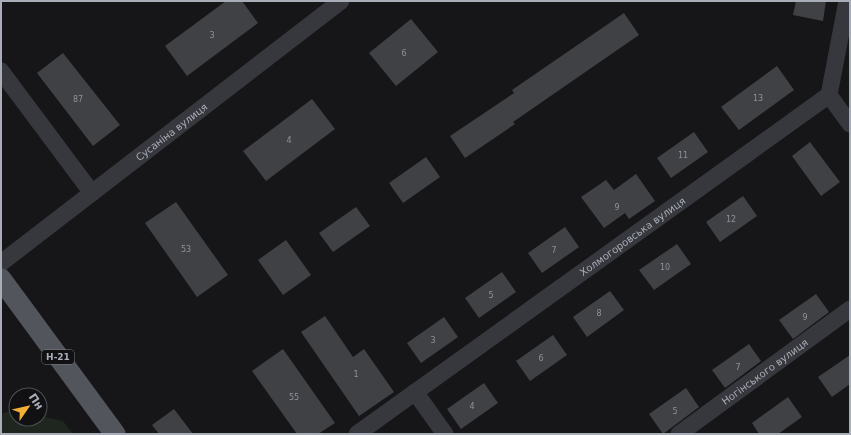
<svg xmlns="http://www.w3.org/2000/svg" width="851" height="435" font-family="'DejaVu Sans',sans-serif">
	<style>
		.green { fill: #1e261f }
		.building { fill: #404145 }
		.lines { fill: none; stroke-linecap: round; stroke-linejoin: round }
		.minor { stroke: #37383d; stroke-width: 17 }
		.major { stroke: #53555c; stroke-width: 21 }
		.labels { text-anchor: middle; stroke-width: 3; stroke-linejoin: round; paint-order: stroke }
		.number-label { font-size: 8px; fill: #8e929b }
		.shield { fill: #111113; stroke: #7b7e86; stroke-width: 1 }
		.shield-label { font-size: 9px; font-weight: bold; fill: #a8adb8 }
		.street-label { font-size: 10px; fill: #a8adb8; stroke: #111113 }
	</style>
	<rect width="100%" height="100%" fill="#161618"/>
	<path class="green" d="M13,410L16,411V419H40V416L63,421L73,434H1V414Z"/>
	<g class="building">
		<path d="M226,1H242L258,23L187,76L165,46Z"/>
		<path d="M796,1H826L823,21L793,15Z"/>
		<path d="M624,13L639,35L513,122L515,124L465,158L450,136L514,93L512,90Z"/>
		<path d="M411,19L438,52L396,86L369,53Z"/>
		<path d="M63,53L120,125L93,146L37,73Z"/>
		<path d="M777,66L794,90L739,130L721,107Z"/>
		<path d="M312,99L335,129L266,181L243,151Z"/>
		<path d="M694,132L708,152L671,178L657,158Z"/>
		<path d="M810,142L840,182L821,196L792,156Z"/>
		<path d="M426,157L440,177L403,203L389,183Z"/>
		<path d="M636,174L655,201L629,219L625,213L604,228L581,197L606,180L614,190Z"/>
		<path d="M743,196L757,216L720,242L706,222Z"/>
		<path d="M176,202L228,275L197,297L145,223Z"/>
		<path d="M356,207L370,226L333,252L319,233Z"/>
		<path d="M565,227L579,247L542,273L528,253Z"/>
		<path d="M286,240L311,275L283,295L258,260Z"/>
		<path d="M677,244L691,264L654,290L639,270Z"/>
		<path d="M502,272L516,292L479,318L465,298Z"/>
		<path d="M610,291L624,310L587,337L573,317Z"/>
		<path d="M816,294L829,312L793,339L779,320Z"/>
		<path d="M325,316L353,357L364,349L394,392L359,416L301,332Z"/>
		<path d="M444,317L458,337L421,363L407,343Z"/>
		<path d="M553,335L567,355L530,381L516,361Z"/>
		<path d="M749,344L761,361L725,388L712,370Z"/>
		<path d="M283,349L335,423L318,434H297L252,371Z"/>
		<path d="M850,355V384L832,397L818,377Z"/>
		<path d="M484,383L498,403L461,429L447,409Z"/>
		<path d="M686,388L699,407L663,434L649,414Z"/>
		<path d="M788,397L802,417L778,434H759L752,423Z"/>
		<path d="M174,409L193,434H159L152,425Z"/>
	</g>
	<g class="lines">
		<g class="minor">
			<path d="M1,71L92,193"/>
			<path d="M829,95L850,124"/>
			<path id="s1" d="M1,263L341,1"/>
			<path d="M415,392L445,434"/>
			<path id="s2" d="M357,434L829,95L847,1"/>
			<path id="s3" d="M679,434L850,309"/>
		</g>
		<path class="major" d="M1,279L115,434"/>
	</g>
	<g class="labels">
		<g class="number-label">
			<text x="212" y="38">3</text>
			<text x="404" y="56">6</text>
			<text x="758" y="101">13</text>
			<text x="78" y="102">87</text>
			<text x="289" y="143">4</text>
			<text x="683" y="158">11</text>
			<text x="617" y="210">9</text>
			<text x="731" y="222">12</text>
			<text x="186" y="252">53</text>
			<text x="554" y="253">7</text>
			<text x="665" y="270">10</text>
			<text x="491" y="298">5</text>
			<text x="599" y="316">8</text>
			<text x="805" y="320">9</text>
			<text x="433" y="343">3</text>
			<text x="541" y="361">6</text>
			<text x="738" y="370">7</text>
			<text x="356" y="377">1</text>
			<text x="294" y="400">55</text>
			<text x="472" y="409">4</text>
			<text x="675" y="414">5</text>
		</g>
		<rect class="shield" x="42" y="350" width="32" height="14" rx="3"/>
		<g class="shield-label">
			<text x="58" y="360">Н-21</text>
		</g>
		<g class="street-label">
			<text dy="4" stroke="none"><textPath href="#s1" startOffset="215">Сусаніна вулиця</textPath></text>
			<text dy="4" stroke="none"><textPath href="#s2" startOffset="339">Холмогоровська вулиця</textPath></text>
			<text dy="4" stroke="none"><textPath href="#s3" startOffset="106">Ногінського вулиця</textPath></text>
		</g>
	</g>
	<rect width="851" height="435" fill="none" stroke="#a8adb8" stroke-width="4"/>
	<g transform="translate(28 407) rotate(56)"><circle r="19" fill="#111113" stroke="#4d4f55"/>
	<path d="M0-3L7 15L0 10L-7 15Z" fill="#f2b134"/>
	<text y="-6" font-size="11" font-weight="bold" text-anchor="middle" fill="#a8adb8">Пн</text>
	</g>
</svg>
